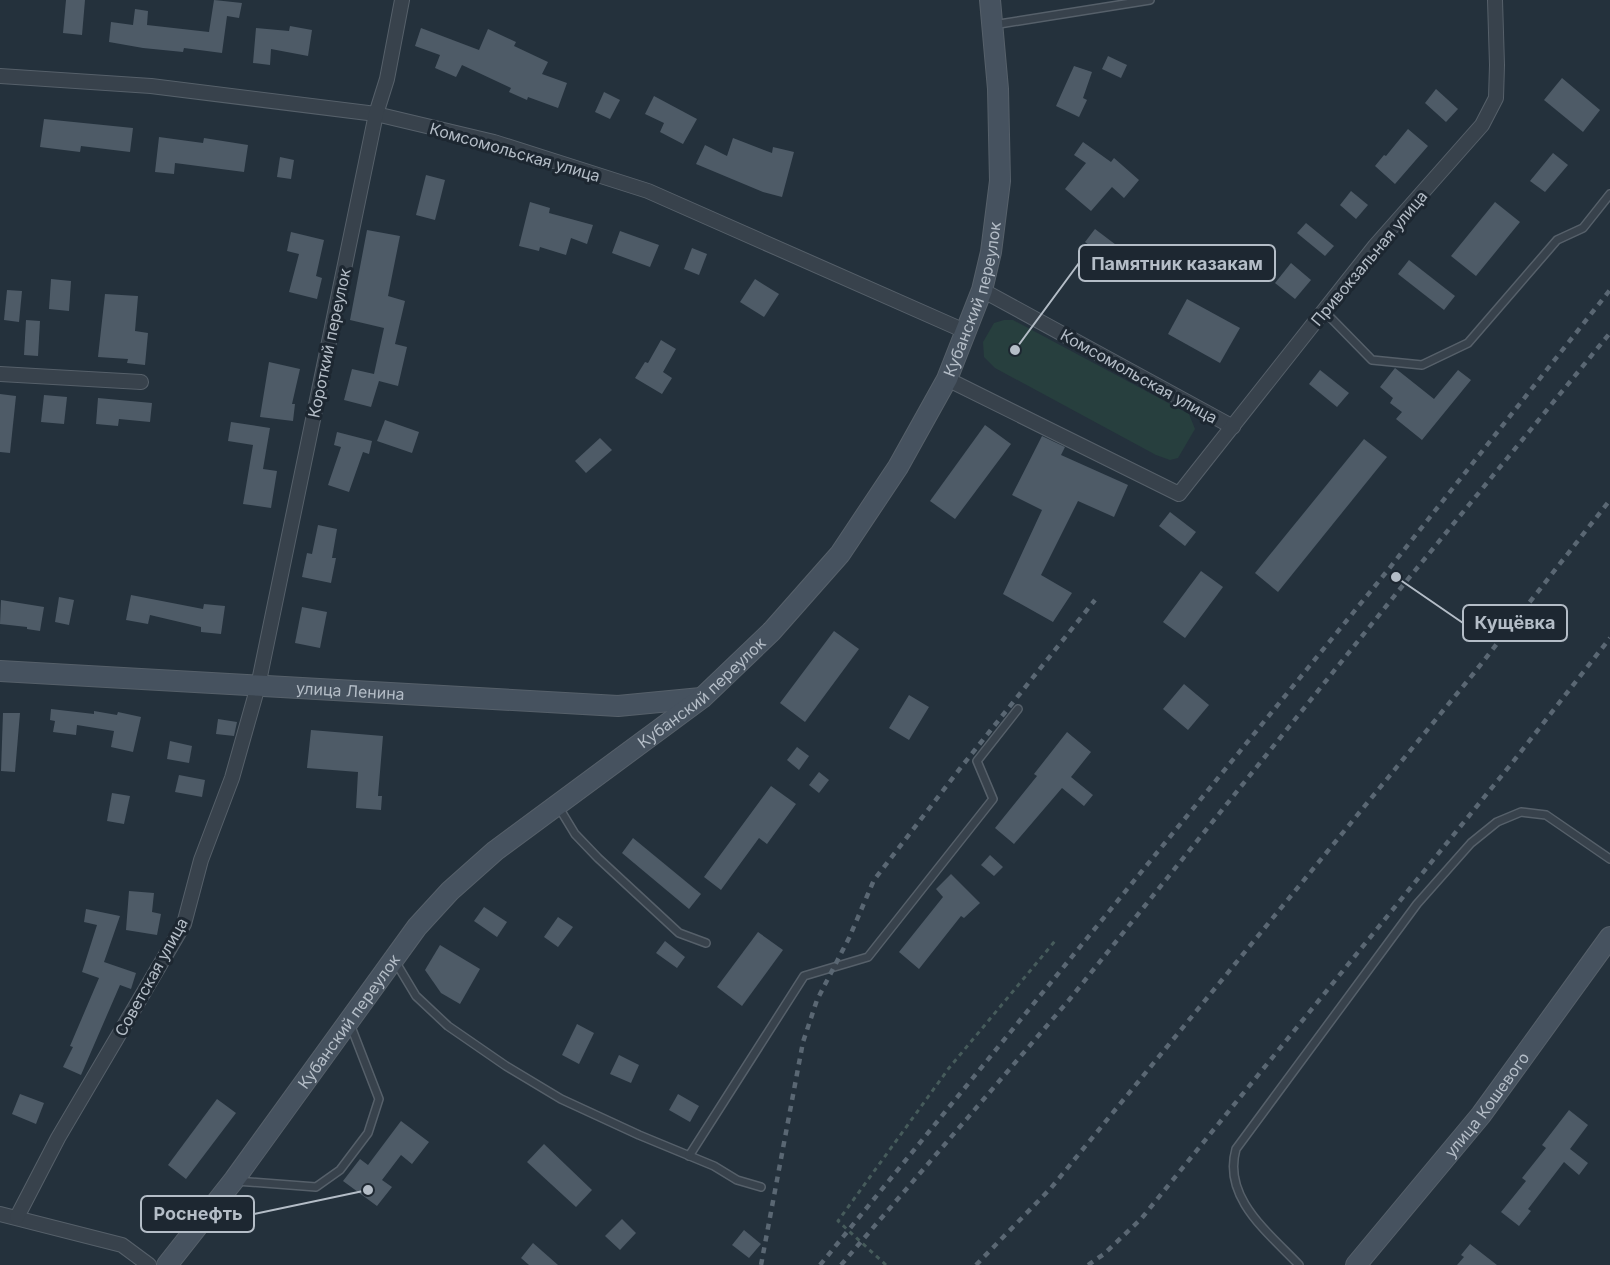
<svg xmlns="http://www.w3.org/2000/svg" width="1610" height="1265" font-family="Inter,sans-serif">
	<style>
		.green { fill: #273f3e }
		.building { fill: #4e5b67 }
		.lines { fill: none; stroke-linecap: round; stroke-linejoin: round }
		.lane-casing { stroke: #56606a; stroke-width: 10 }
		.street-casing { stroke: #56606a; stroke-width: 16 }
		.secondary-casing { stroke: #56606a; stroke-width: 22 }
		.path { stroke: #465b5b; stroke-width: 3; stroke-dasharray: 4.5 4.5; stroke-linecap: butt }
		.lane { stroke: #38424c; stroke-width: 7 }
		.street { stroke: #38424c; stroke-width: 14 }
		.secondary { stroke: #46525f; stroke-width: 20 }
		.rail { stroke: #5a6773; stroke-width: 4.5; stroke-dasharray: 6 6; stroke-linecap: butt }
		.labels { text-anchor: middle; stroke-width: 6; stroke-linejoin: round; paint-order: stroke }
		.street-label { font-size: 16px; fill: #b4bdc7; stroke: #1d2731 }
		.leader { fill: none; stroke: #b4bdc7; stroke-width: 2 }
		.callout-dot { fill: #b4bdc7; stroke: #1d2731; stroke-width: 2 }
		.callout { fill: #1d2731; stroke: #b4bdc7; stroke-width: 2 }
		.callout-label { font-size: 18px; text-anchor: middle; font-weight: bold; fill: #b4bdc7 }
	</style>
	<rect width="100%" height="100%" fill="#24313c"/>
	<path class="green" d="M1004,320H1013L1189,414L1195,429L1178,458L1170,460L1156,455L995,368L984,357L983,342L994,323Z"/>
	<g class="building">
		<path d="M66,0H85L82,35L63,33Z"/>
		<path d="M214,0L242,3L239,18L227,16L222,53L184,48L183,52L143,48L109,42L111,22L133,25L135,9L148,11L147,25L209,32Z"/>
		<path d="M290,26L312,30L308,56L271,49L270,65L253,63L256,28L289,31Z"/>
		<path d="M421,28L479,50L488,29L516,42L514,46L548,62L542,74L567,83L558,108L528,97L527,100L509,92L511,88L462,65L456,77L435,68L440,55L415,46Z"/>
		<path d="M1108,56L1127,65L1121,78L1102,69Z"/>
		<path d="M1074,66L1092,72L1083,98L1087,100L1079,117L1056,106Z"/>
		<path d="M1562,78L1600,110L1583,132L1544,100Z"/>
		<path d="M1436,89L1458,109L1446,122L1425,103Z"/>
		<path d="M604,92L620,100L610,119L595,112Z"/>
		<path d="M654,96L697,119L683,144L660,132L664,123L645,114Z"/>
		<path d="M44,119L133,128L130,152L81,146L80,152L40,147Z"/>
		<path d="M1408,129L1428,146L1395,184L1375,166L1384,155L1386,156Z"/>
		<path d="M159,137L203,143L204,138L248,145L244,172L175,163L174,174L155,172Z"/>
		<path d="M733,138L772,153L773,147L794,152L782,197L763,192L696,164L705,145L727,156Z"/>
		<path d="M1083,142L1111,162L1114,158L1139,180L1124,198L1112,187L1091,211L1065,189L1086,163L1074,155Z"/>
		<path d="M1553,153L1568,165L1545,192L1530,181Z"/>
		<path d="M280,157L294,160L291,179L277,177Z"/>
		<path d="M426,175L445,180L435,220L416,215Z"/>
		<path d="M1351,191L1368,205L1356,219L1340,205Z"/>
		<path d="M530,202L550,208L549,213L593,225L587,244L571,238L566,255L540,247L539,251L519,246Z"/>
		<path d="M1495,202L1520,222L1476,276L1451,256Z"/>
		<path d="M1306,223L1334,246L1325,256L1297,233Z"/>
		<path d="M1095,229L1128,254L1117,267L1085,242Z"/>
		<path d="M367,230L400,236L388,296L405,301L395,344L407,347L398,386L379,381L371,407L344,400L352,369L374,374L384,328L350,320Z"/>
		<path d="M620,231L659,245L650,267L612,253Z"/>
		<path d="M291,232L324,240L316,276L322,278L317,299L289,292L299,254L287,251Z"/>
		<path d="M692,248L707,254L699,275L684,269Z"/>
		<path d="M1409,260L1455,296L1444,310L1398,274Z"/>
		<path d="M1291,263L1311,280L1295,299L1275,283Z"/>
		<path d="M51,279L71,281L69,311L49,309Z"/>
		<path d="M755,279L779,294L764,317L740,302Z"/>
		<path d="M7,290L22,291L19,322L4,320Z"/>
		<path d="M105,294L138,296L135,331L148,333L145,365L127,363L128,359L98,357Z"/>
		<path d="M1187,299L1240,328L1220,363L1168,334Z"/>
		<path d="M26,320L40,321L38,356L24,355Z"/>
		<path d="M661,340L676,349L663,372L672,378L662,394L635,378L645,362L648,363Z"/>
		<path d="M269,362L300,369L292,404H295L293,421L260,417Z"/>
		<path d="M1395,368L1434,399L1458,370L1471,380L1422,440L1396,419L1402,412L1390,403L1393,398L1380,387Z"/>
		<path d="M1320,370L1349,393L1337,407L1309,384Z"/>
		<path d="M0,394L16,396L10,453L0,452Z"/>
		<path d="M44,395L67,397L64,424L41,422Z"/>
		<path d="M98,398L152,403L150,422L119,419L118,426L96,424Z"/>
		<path d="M385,420L419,432L412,453L377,441Z"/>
		<path d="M231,422L270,428L263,469L277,471L271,508L243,504L253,445L228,441Z"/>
		<path d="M985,425L1011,444L955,519L930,501Z"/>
		<path d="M337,432L372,441L369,454L363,452L349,492L328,485L341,447L334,445Z"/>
		<path d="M1042,436L1065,447L1061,455L1128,485L1114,517L1078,501L1041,575L1072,593L1053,622L1003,594L1042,510L1012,495Z"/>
		<path d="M600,438L612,450L586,473L575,461Z"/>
		<path d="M1364,439L1387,457L1278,592L1255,573Z"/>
		<path d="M1170,512L1196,532L1185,546L1159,526Z"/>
		<path d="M318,525L337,529L332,558H336L331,583L302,577L307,553L312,554Z"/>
		<path d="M1201,571L1223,587L1185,638L1163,622Z"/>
		<path d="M131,595L203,609L204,604L225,606L221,634L201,632V627L150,615L148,624L126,620Z"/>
		<path d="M59,597L74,600L69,625L55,622Z"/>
		<path d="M1,600L44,607L40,631L27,629V627L0,624Z"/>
		<path d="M302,607L327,612L320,648L295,643Z"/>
		<path d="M834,631L859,649L805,722L780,703Z"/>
		<path d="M1184,684L1209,705L1188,730L1163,709Z"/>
		<path d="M909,695L929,707L909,740L889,728Z"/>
		<path d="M51,709L94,714V711L117,715L118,712L141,717L133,752L111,747L114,731L77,725L76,735L53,732L55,721L50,720Z"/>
		<path d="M3,713H20L15,772L1,771Z"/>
		<path d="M218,719L237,722L234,736L216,734Z"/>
		<path d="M311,730L383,736L378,796H382L381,810L356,808L358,772L307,768Z"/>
		<path d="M1067,732L1091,752L1071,777L1093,795L1084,806L1062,788L1014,844L995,828L1037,776L1034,774Z"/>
		<path d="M170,741L192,746L189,763L167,759Z"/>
		<path d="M797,747L809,756L799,770L787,760Z"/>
		<path d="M819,772L829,780L819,793L809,785Z"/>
		<path d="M179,775L205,780L202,797L175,792Z"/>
		<path d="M771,786L796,804L767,844L759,838L721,890L704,877Z"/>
		<path d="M112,793L130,796L124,824L107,821Z"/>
		<path d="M633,838L701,894L689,909L622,853Z"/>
		<path d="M990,855L1003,867L994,876L981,865Z"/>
		<path d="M951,874L980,903L964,918L961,916L919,969L899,952L943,897L936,889Z"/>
		<path d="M129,891L154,893L152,912L161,914L157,935L126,930Z"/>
		<path d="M484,907L507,922L497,937L474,921Z"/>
		<path d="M86,909L120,916L104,962L136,973L131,989L120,985L81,1075L63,1067L73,1047L70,1046L99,978L82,972L97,925L84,922Z"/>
		<path d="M558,917L573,927L558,947L544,937Z"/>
		<path d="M758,932L783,950L742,1006L717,987Z"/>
		<path d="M665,941L685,957L677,968L656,953Z"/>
		<path d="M440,945L480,969L460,1004L441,993L425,970Z"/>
		<path d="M577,1024L594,1033L579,1064L562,1055Z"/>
		<path d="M619,1055L639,1065L631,1083L610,1074Z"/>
		<path d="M20,1094L44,1103L36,1124L12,1114Z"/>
		<path d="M678,1094L699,1106L690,1122L669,1110Z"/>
		<path d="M217,1099L236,1113L186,1179L168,1165Z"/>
		<path d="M1569,1110L1588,1125L1570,1149L1588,1163L1579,1175L1564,1162L1528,1209L1531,1211L1519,1226L1501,1212L1526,1181L1522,1178L1546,1148L1542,1145Z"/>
		<path d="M401,1121L429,1142L412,1164L401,1155L382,1180L392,1187L377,1206L343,1181L360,1159L368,1165Z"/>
		<path d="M544,1144L592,1190L576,1207L527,1162Z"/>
		<path d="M622,1219L636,1233L620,1250L605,1236Z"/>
		<path d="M744,1230L761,1244L749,1258L732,1245Z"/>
		<path d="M533,1243L558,1265H529L521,1258Z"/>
		<path d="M1470,1244L1497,1265H1457L1464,1257L1461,1255Z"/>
	</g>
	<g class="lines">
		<g class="lane-casing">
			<g id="lane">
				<path d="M993,25L1150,0"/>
				<path d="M1324,311L1372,360L1422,365L1468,343L1557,240L1583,228L1610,194"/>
				<path d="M558,806L575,834L598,858L679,933L706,943"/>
				<path d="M395,961L416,996L448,1026L506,1066L561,1099L639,1135L714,1166L737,1180L761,1187"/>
				<path d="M689,1156L804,976L868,957L993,799L977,761L1018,709"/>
				<path d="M236,1181L316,1187L340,1170L368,1133L379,1099L350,1024"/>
				<path d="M1299,1265C1269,1233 1222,1198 1236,1149L1417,904L1471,843L1497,822L1521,812L1546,815L1610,859"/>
			</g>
		</g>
		<g class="street-casing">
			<g id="street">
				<path d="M0,76L151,86L376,114L494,142L648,191L967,332"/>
				<path d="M982,290L1233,427"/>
				<path d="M0,374L141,382"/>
				<path d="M947,379L1179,494L1375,246L1482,125L1496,98L1497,65L1495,0"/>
				<path d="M0,1214L122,1245L149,1265"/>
				<path d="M17,1217L58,1138L184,924L201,860L232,778L258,686L376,114L387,79L402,0"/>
			</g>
		</g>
		<g class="secondary-casing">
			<g id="secondary">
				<path id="s1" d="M0,671L618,706L701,698"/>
				<path id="s2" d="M167,1265L234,1180L417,927L450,891L495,851L702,698L772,631L840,554L898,467L947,379L982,290L991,252L1000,181L998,89L990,0"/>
				<path id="s3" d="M1356,1265L1481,1115L1610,937"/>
			</g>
		</g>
		<path class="path" d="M886,1265L838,1221L949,1068L1055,941"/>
		<use href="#lane" class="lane"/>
		<use href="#street" class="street"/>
		<use href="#secondary" class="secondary"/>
		<g class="rail">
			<path d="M761,1265L803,1042L817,1000L849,938L874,880L962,766L1095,600"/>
			<path d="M820,1265L1388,570L1610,290"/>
			<path d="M841,1265L1069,1000L1404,584L1610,333"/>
			<path d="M976,1265L1051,1188L1474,673L1610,500"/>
			<path d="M1088,1265L1104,1254L1141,1219L1512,763L1610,638"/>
		</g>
	</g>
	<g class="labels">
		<g class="street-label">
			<text transform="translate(515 152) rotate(16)" y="6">Комсомольская улица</text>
			<text transform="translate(1369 258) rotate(-50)" y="6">Привокзальная улица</text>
			<text dy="6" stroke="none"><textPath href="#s2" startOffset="1276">Кубанский переулок</textPath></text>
			<text transform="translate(329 343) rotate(-78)" y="6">Короткий переулок</text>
			<text transform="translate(1139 376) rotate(29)" y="6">Комсомольская улица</text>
			<text dy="6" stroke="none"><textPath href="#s1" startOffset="351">улица Ленина</textPath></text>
			<text dy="6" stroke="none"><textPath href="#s2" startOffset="790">Кубанский переулок</textPath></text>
			<text transform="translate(151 977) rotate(-61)" y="6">Советская улица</text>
			<text dy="6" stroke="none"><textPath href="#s2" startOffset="304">Кубанский переулок</textPath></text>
			<text dy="6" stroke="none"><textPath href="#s3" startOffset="207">улица Кошевого</textPath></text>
		</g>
	</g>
	<path class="leader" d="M1015 350L1079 263M1396 577L1463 623M368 1190L254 1214"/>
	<g class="callout-dot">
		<circle cx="1015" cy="350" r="6"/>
		<circle cx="1396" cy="577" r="6"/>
		<circle cx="368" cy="1190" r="6"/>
	</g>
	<g class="callout">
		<rect x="1079" y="245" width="196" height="36" rx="6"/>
		<rect x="1463" y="605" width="104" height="36" rx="6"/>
		<rect x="141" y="1196" width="113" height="36" rx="6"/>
	</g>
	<g class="callout-label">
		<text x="1177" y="270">Памятник казакам</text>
		<text x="1515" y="629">Кущёвка</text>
		<text x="198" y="1220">Роснефть</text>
	</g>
</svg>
